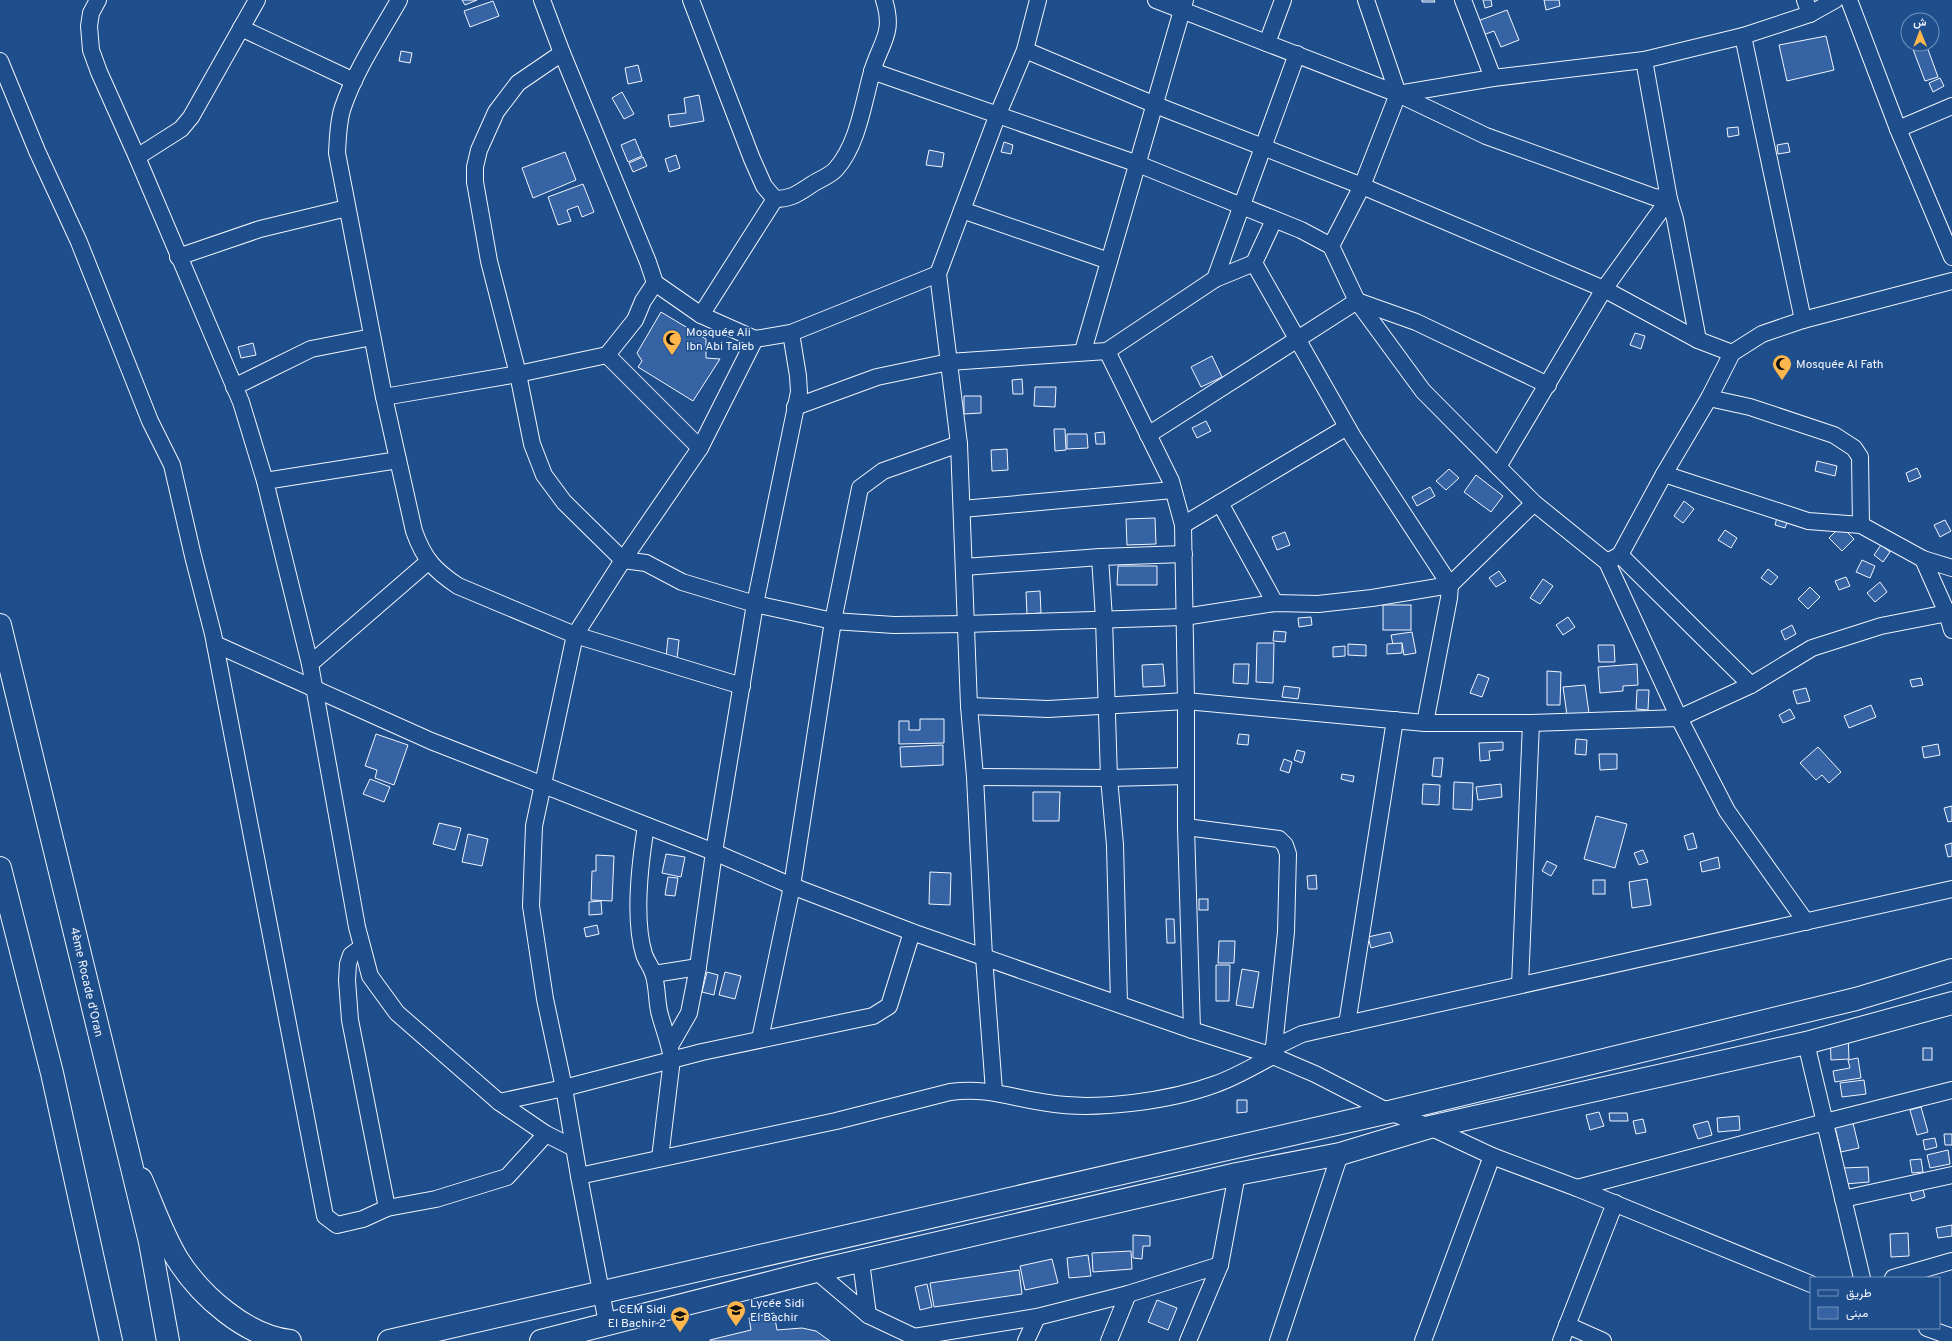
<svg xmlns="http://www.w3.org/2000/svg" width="1952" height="1341" font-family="Overpass,Vazirmatn,sans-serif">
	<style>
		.building { fill: #3563a3; stroke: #f2f6ff }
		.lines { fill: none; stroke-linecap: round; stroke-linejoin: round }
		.street-casing { stroke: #f2f6ff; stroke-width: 18 }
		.secondary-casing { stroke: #f2f6ff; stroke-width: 24 }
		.highway-casing { stroke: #f2f6ff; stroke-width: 24 }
		.street { stroke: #1f4e8c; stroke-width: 16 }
		.secondary { stroke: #1f4e8c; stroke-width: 22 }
		.highway { stroke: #1f4e8c; stroke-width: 22 }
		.labels { text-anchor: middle; stroke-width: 3; stroke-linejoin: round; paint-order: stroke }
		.poi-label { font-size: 12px; fill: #f2f6ff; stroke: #1f4e8c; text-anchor: start }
		.street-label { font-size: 12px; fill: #f2f6ff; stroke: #1f4e8c }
	</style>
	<rect width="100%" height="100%" fill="#1f4e8c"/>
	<g class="building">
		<path d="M462,0H477L465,5Z"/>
		<path d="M1422,0H1434L1435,2H1422Z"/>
		<path d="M1483,0H1491L1492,6L1485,8Z"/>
		<path d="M1544,0H1559L1560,6L1546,10Z"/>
		<path d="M493,1L499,16L470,27L464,11Z"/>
		<path d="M1507,10L1519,40L1501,47L1494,31L1475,38L1470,24Z"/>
		<path d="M1826,36L1834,70L1787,81L1779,45Z"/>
		<path d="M1911,44H1926L1938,77L1925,81Z"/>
		<path d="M401,51L412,53L410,63L399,61Z"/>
		<path d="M638,65L642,81L628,84L625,68Z"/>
		<path d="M1940,78L1944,86L1933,92L1929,83Z"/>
		<path d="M622,92L634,114L624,119L612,98Z"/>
		<path d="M699,95L704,121L670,127L668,115L686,113L684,98Z"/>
		<path d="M1738,127L1739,135L1728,137L1727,128Z"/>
		<path d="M635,139L642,156L628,162L621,145Z"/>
		<path d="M1004,142L1013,145L1011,154L1001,152Z"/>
		<path d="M1788,143L1790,152L1778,154L1777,145Z"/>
		<path d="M929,150L944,153L942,167L926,165Z"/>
		<path d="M565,152L576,180L533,198L522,168Z"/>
		<path d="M676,155L680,168L669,172L665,159Z"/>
		<path d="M643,157L647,166L633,172L629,163Z"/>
		<path d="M583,184L594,212L582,217L578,206L567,210L571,221L558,225L548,197Z"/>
		<path d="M661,312L706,339V358L720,359L693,401L638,367L642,361L637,353Z"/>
		<path d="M1635,333L1645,336L1641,349L1630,345Z"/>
		<path d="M253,343L256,355L241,358L238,347Z"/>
		<path d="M1212,356L1222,377L1201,387L1191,367Z"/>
		<path d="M1022,379L1023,394H1013L1012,380Z"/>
		<path d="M1035,387H1056L1055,407L1034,406Z"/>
		<path d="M964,396H981V413L964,414Z"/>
		<path d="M1206,421L1211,431L1197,438L1192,428Z"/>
		<path d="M1054,429H1065L1066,450L1055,451Z"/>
		<path d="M1104,432L1105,444H1096L1095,433Z"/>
		<path d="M1067,434H1087L1088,448L1067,449Z"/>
		<path d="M1007,449L1008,470L992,471L991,450Z"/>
		<path d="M1817,461L1837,466L1835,476L1815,471Z"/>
		<path d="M1917,468L1921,477L1909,482L1906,473Z"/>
		<path d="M1449,469L1459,478L1446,490L1436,481Z"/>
		<path d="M1476,475L1503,496L1491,512L1464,492Z"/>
		<path d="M1430,487L1435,496L1417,506L1412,497Z"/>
		<path d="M1684,501L1694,509L1683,523L1674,516Z"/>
		<path d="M1778,514L1789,517L1785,528L1775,525Z"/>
		<path d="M1155,518L1156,544L1127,545L1126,519Z"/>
		<path d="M1945,520L1951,531L1940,537L1934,525Z"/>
		<path d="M1841,526L1854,539L1842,551L1829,538Z"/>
		<path d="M1725,530L1737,538L1731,548L1718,540Z"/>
		<path d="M1285,532L1290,545L1277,550L1272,537Z"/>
		<path d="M1881,545L1890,552L1883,562L1874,555Z"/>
		<path d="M1862,560L1875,566L1870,578L1856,572Z"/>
		<path d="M1118,566H1157V585H1117Z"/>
		<path d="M1768,569L1778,577L1771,585L1761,578Z"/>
		<path d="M1499,571L1506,581L1496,587L1489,578Z"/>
		<path d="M1846,577L1850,586L1839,590L1835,581Z"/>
		<path d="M1543,579L1553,586L1540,604L1530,598Z"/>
		<path d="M1880,582L1887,592L1875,602L1867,593Z"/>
		<path d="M1810,587L1820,597L1808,609L1798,599Z"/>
		<path d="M1040,591L1041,613L1027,614L1026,592Z"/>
		<rect x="1383" y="605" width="28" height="25"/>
		<path d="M1311,617L1312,625L1299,627L1298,618Z"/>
		<path d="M1568,617L1575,627L1563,635L1556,625Z"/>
		<path d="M1792,625L1796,634L1785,640L1781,631Z"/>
		<path d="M1274,631L1286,632L1285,642L1273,641Z"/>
		<path d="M1412,632L1416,653L1404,655L1402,643L1393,645L1391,635Z"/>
		<path d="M668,638L679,640L677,659L666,657Z"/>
		<path d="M1257,643H1274L1273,683L1256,682Z"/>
		<path d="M1402,643V653L1387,654V644Z"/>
		<path d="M1348,644L1366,645V656L1348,655Z"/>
		<path d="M1598,645H1614L1615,662H1599Z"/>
		<path d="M1345,646V656L1333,657V647Z"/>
		<path d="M1163,664L1165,686L1143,687L1142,665Z"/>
		<path d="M1234,664H1249L1248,684L1233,683Z"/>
		<path d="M1637,664L1638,685L1623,686V691L1600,693L1598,667Z"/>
		<path d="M1547,671L1561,672L1560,705H1547Z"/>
		<path d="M1478,674L1489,678L1482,697L1470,693Z"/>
		<path d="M1921,678L1923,685L1912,687L1910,680Z"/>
		<path d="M1585,685L1589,713L1567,715L1563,687Z"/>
		<path d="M1284,686L1300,688L1298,699L1282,697Z"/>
		<path d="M1806,688L1810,701L1797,704L1793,691Z"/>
		<path d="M1637,690H1649L1648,710L1636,709Z"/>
		<path d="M1871,705L1876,717L1849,728L1844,716Z"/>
		<path d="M1790,709L1795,718L1783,723L1779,715Z"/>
		<path d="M920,719H944V743L899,744V721H909V730H920Z"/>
		<path d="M376,734L408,745L394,785L375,778L377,770L365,766Z"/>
		<path d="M1239,734L1249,735L1248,745L1237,744Z"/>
		<path d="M1576,739L1587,740L1586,755L1575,754Z"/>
		<path d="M1503,742V750L1489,751L1490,760L1480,761L1479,743Z"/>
		<path d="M1938,744L1940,755L1924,758L1922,747Z"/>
		<path d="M943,745V765L901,767L900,747Z"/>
		<path d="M1818,747L1841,772L1829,783L1822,775L1816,780L1800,763Z"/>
		<path d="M1297,750L1305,752L1302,763L1294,760Z"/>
		<path d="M1599,754H1617V769L1600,770Z"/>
		<path d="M1434,758H1443L1441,777L1432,776Z"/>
		<path d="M1284,759L1292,762L1289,773L1280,770Z"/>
		<path d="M1342,774L1354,776L1353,782L1341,779Z"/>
		<path d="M370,779L390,787L384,802L363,794Z"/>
		<path d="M1454,782L1473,783L1472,810L1453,809Z"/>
		<path d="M1423,784L1440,785L1439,805L1422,804Z"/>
		<path d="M1501,784L1502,797L1478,800L1476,787Z"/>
		<path d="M1033,792H1060L1059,821H1033Z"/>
		<path d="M1952,806V821L1948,822L1944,808Z"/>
		<path d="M1596,816L1627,824L1615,868L1584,859Z"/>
		<path d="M439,823L461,828L455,850L433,844Z"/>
		<path d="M1693,833L1697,848L1688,850L1684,836Z"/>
		<path d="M468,834L488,839L482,866L462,862Z"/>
		<path d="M1952,843V856L1948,857L1945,845Z"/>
		<path d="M1643,850L1648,862L1639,865L1634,853Z"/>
		<path d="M666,854L685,857L681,877L662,873Z"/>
		<path d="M596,855L614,856L612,901L591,900L592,871H596Z"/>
		<path d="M1718,857L1720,868L1702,872L1700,862Z"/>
		<path d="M1547,861L1557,866L1551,876L1542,871Z"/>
		<path d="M930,872L951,873L950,905L929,904Z"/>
		<path d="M1316,875L1317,889H1308L1307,876Z"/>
		<path d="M668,877L678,878L675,896L665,895Z"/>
		<path d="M1647,879L1651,905L1632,908L1629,882Z"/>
		<rect x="1593" y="880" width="12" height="14"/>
		<rect x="1199" y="899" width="9" height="11"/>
		<path d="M601,901L602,914L589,915V902Z"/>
		<path d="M1166,919H1174L1175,943H1167Z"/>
		<path d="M597,925L599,934L586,937L584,928Z"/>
		<path d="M1390,932L1393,942L1371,948L1368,937Z"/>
		<path d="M1219,941H1235L1234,963H1218Z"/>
		<path d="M1216,965H1230L1229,1001H1216Z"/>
		<path d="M1242,969L1259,972L1253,1008L1236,1005Z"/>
		<path d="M707,972L718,975L714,995L702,992Z"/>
		<path d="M725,972L741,976L735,999L719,995Z"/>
		<path d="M1848,1034L1849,1059L1831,1060L1830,1035Z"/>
		<rect x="1923" y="1048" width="9" height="12"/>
		<path d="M1858,1058L1861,1078L1835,1082L1833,1071L1850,1068L1848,1060Z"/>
		<path d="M1864,1080L1866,1094L1842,1097L1840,1083Z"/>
		<path d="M1237,1100H1247V1112L1237,1113Z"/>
		<path d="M1921,1107L1928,1132L1917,1135L1910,1110Z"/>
		<path d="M1599,1112L1604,1126L1590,1130L1586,1115Z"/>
		<path d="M1609,1113H1627L1628,1121H1610Z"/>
		<path d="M1739,1116L1740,1130L1718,1132L1717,1118Z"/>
		<path d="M1643,1119L1646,1132L1636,1134L1633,1121Z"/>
		<path d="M1852,1119L1859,1148L1841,1152L1834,1123Z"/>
		<path d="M1708,1121L1712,1135L1698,1139L1693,1125Z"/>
		<path d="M1944,1134H1952V1145H1945Z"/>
		<path d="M1935,1138L1937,1147L1925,1150L1923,1140Z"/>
		<path d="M1948,1150L1950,1164L1930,1168L1927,1155Z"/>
		<path d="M1921,1159L1923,1172L1912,1173L1910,1160Z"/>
		<path d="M1868,1167L1869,1182L1845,1184L1843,1168Z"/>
		<path d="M1922,1186L1925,1197L1912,1201L1909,1190Z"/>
		<path d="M1952,1225V1236L1938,1238L1936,1228Z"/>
		<path d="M1908,1233L1909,1256L1891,1257L1890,1234Z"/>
		<path d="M1133,1235L1150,1236V1246H1143L1142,1259L1133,1258Z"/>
		<path d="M1131,1251L1132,1269L1093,1272L1092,1253Z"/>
		<path d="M1088,1255L1091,1276L1069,1278L1067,1258Z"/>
		<path d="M1052,1259L1058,1283L1025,1290L1020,1266Z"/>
		<path d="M1019,1270L1022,1294L934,1307L930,1283Z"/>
		<path d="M927,1284L932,1307L920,1310L915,1287Z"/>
		<path d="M1157,1300L1177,1308L1168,1330L1148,1322Z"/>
		<path d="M774,1313L777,1330L802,1328L816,1331L830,1341H710V1340L751,1330L749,1318Z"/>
	</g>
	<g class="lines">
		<g class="street-casing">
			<g id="street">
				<path d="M98,0L91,13L89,26L91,50L99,72L137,157L241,402L265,481L310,664L357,927L370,976L397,1013L499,1102L546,1134L574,1148"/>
				<path d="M399,0C380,34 356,69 343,107C338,121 338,137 337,153L384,397L414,531C424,559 434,570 458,586L575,635L742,686"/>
				<path d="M542,0L562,53L648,262L655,283L701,315L755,339L791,333L938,274"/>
				<path d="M691,0L752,159L764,186L775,199C791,199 797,194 811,185C818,180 830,176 836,169C858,144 863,104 872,72C880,43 895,34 884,0"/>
				<path d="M1156,0L1398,94L1486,136L1654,197L1669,199L1604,289L1498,467"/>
				<path d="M1463,0L1493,78"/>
				<path d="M1805,0L1810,14"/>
				<path d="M1849,0L1898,129L1952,257"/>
				<path d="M241,28L354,81"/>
				<path d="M1743,36L1803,320"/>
				<path d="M1267,43L1283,0"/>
				<path d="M1025,50L1153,104L1362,186L1604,289L1698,340L1732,353L1762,334L1803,320L1952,281"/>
				<path d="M562,53L518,83L496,112L479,150L475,167V182L489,261L518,374L532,444L544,475L564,502L623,560L646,563L682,582L755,604L833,621L894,625L966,624L1184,617L1275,603L1318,604L1372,598L1450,585L1534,503"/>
				<path d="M1644,60L1669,199L1675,219L1698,340"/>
				<path d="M0,61L37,151L79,242L150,421L172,465L193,556L213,634L325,1216L337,1225L363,1219L387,1208L436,1199L507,1177L546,1134"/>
				<path d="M872,71L1138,164L1301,230L1331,246L1357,301L1423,391L1534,503L1607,562L1679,718L1727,811L1806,922"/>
				<path d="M1398,94L1493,78L1644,60L1743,36L1810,14L1835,0"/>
				<path d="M1898,129L1952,106"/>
				<path d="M137,157L181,129L191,117L257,0"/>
				<path d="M962,210L1109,261"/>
				<path d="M1331,246L1362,186L1398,94L1366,0"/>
				<path d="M178,257L260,229L347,208"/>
				<path d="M1254,263L1353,437L1450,585L1449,598L1425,723"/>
				<path d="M1215,279L1297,54"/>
				<path d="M701,315L775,199"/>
				<path d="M1083,351L1185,0"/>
				<path d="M1107,351L1171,481L1183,525L1186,701V827L1192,1030"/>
				<path d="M607,355L635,320L643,301L655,283"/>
				<path d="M234,387L311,349L372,337"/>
				<path d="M384,397L518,374L607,355L700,448"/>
				<path d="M1709,398L1750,407L1834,435L1854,448L1860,457L1861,525"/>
				<path d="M795,407L877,377L949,362L1107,351L1215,279L1254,263L1274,220"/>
				<path d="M1148,435L1357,301L1416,322L1548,385"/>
				<path d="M1664,474L1808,521L1861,525L1923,559L1952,568"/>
				<path d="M265,481L398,460"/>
				<path d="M1220,503L1275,603"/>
				<path d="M962,509L1173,490"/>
				<path d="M1183,525L1347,427"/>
				<path d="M1620,555L1751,685"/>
				<path d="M1100,557L1104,619L1109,778L1115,845L1119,1004"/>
				<path d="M1923,559L1947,613L1952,630"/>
				<path d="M1607,562L1620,555L1664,474L1709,398L1732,353"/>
				<path d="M964,567L1100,557L1184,554"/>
				<path d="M215,644L431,741L714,852L792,886L912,932L1192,1030L1273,1056L1315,1074L1389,1112L1430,1127L1492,1156L1577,1188L1811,1284"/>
				<path d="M310,664L429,561"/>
				<path d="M969,706L1048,709L1186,701L1425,723H1531L1679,718L1751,685L1812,648L1881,626L1952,612"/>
				<path d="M975,777L1109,778L1186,776"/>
				<path d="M646,826C640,863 633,918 644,954C646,961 651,966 653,973C658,986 656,1002 660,1015C664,1030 670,1044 672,1059L660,1158"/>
				<path d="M362,947L351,955L348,964L347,980L350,1020L387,1208"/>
				<path d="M654,974L698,967"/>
				<path d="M1520,985L1531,723"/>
				<path d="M1347,1024L1395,720"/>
				<path d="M760,1039L792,886L833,621L860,488L883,471L959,444"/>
				<path d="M1806,1043L1862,1278"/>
				<path d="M670,1046L689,1013L698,967L714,852L755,604L799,392L798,376L791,333"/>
				<path d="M1273,1048L1302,1034L1324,1029L1952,889"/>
				<path d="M994,1091L984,957L975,777L969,706L959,444L938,274L998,114L1025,50L1038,0"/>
				<path d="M499,1102L564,1088L702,1052L873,1016L889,1006L912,932"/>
				<path d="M579,1176L836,1121L950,1092C989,1087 1011,1098 1048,1103C1096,1111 1170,1101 1216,1084C1236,1077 1254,1066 1273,1056L1286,932L1288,854L1285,845L1279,839L1186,827"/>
				<path d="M1577,1188L1825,1122L1952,1090"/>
				<path d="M1843,1199L1952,1175"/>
				<path d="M816,1271L868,1315L861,1262"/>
				<path d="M1893,1278L1952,1261"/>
				<path d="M868,1315L923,1341"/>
				<path d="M607,1323L579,1176L564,1088L545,999L531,906L534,826L575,635L623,560L700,448L755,339"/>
				<path d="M1567,1325L1603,1341"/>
				<path d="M1927,1328L1952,1337"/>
				<path d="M914,1337L1037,1317L1128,1294L1220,1265"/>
				<path d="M1026,1341L1037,1317"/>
				<path d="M1109,1341L1128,1294"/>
				<path d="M1188,1341L1220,1265L1237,1174"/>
				<path d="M1278,1341L1340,1154"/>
				<path d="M1423,1341L1492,1156"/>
				<path d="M1561,1341L1615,1203"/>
			</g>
		</g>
		<g class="secondary-casing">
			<g id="secondary">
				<path d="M141,1179C153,1206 163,1236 178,1260C201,1296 246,1336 290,1341"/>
				<path d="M389,1341L1389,1112L1856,999L1952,970"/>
				<path d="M541,1341L816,1271L1237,1174L1340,1154L1430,1127L1806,1043L1952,1003"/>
			</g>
		</g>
		<g class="highway-casing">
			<g id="highway">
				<path d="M0,625L150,1242L168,1341"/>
				<path d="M0,868L52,1073L111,1341"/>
			</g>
		</g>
		<use href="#street" class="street"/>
		<use href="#secondary" class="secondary"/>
		<use href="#highway" class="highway"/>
	</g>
	<defs>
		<g id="mosque-pin" transform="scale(1)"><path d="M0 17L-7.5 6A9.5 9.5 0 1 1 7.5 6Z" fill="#ffb74d" stroke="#1f4e8c"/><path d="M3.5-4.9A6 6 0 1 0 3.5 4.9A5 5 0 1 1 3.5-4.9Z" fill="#111"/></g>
		<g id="school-pin" transform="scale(1)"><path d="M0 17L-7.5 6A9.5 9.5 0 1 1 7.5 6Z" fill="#ffb74d" stroke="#1f4e8c"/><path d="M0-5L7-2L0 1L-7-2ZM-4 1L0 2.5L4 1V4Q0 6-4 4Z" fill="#111"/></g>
	</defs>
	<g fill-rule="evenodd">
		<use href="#mosque-pin" x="672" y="339"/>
		<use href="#mosque-pin" x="1782" y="364"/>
		<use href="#school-pin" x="736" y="1310"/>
		<use href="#school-pin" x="680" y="1316"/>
	</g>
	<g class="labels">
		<g class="poi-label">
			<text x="686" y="336">Mosquée Ali<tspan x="686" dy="14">Ibn Abi Taleb</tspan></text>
			<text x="1796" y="368">Mosquée Al Fath</text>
			<text x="750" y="1307">Lycée Sidi<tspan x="750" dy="14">El Bachir</tspan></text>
			<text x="666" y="1313" text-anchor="end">CEM Sidi<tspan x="666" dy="14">El Bachir 2</tspan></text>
		</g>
		<g class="street-label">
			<text transform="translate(87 982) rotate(77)" y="4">4ème Rocade d'Oran</text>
		</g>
	</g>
	<rect x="1810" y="1277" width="130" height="52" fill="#1f4e8c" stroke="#7391ba"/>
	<rect x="1818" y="1290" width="20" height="6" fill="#1f4e8c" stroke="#7391ba"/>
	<text x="1846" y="1297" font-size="12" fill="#f2f6ff">طريق</text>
	<rect x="1818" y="1307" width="20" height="12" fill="#3563a3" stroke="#7391ba"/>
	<text x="1846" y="1317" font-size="12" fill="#f2f6ff">مبنى</text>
	<g transform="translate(1920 32) rotate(359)"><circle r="19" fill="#1f4e8c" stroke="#7391ba"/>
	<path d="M0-3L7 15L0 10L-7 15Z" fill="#ffb74d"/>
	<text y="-6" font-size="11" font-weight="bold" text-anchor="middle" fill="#f2f6ff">ش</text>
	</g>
</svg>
